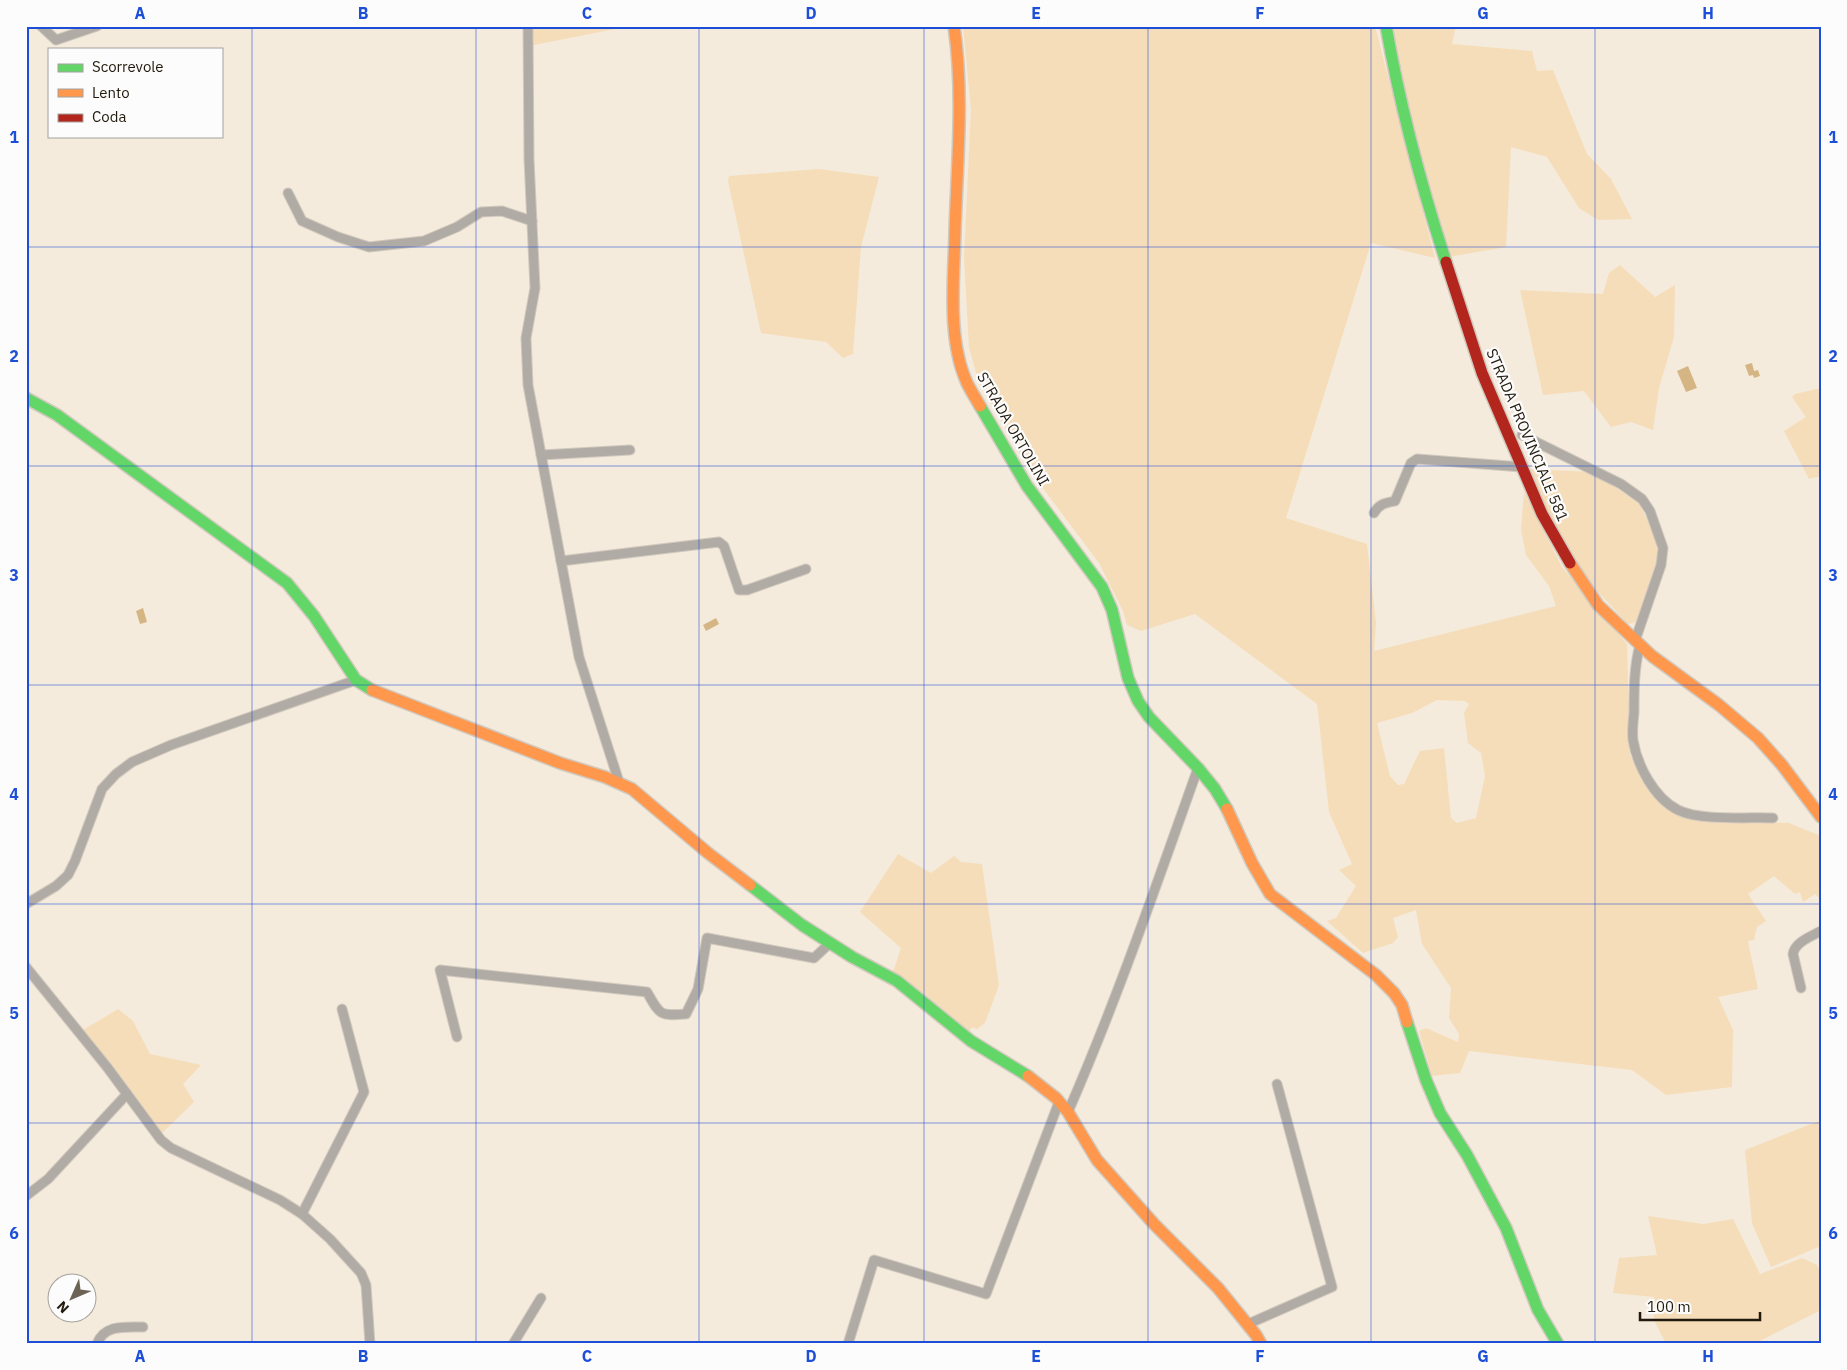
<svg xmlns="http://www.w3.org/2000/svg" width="1847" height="1370" font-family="'IBM Plex Sans',sans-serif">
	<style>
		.green { fill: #f6ddb9; fill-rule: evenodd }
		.water { fill: #d6b584 }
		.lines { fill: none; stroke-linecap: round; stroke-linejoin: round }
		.street-casing { stroke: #d1c9be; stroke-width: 11 }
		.fast-casing { stroke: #d1c9be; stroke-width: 14 }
		.slow-casing { stroke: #d1c9be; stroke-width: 14 }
		.jam-casing { stroke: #d1c9be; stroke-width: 14 }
		.street { stroke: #b0aba5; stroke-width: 9 }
		.fast { stroke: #63d668; stroke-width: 11 }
		.slow { stroke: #ff974d; stroke-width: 11 }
		.jam { stroke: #b3261e; stroke-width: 11 }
		.grid { fill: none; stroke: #1d4ed8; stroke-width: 1; stroke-opacity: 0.55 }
		.labels { text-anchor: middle; stroke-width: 4.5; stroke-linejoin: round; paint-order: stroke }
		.street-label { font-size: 15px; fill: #221a0e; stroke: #fcfcfc }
		.neatline { fill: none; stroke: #1d4ed8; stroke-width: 2 }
		.grid-label { font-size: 16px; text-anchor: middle; font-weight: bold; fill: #1d4ed8 }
	</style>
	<rect width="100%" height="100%" fill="#f4ebdc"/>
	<g class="green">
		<path d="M530,26H630L529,46Z"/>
		<path d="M963,26H1375L1435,258L1371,243L1286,518L1367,544L1376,623L1374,651L1556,606L1549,586L1526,555L1521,530L1524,492L1562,567L1627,644L1630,755L1642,780L1663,806L1691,819L1789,823L1821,836V899L1815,894L1803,902L1800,892L1795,894L1774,876L1748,894L1766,921L1757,927L1754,940L1748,941L1758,989L1718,997L1733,1030L1732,1087L1666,1095L1632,1070L1469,1051L1460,1073L1432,1076L1419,1031L1426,1028L1458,1042L1459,1034L1449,1018L1451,988L1422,944L1416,910L1393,918L1398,937L1393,943L1363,953L1327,921L1336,918L1356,886L1339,870L1352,864L1329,812L1317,704L1195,614L1141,631L1127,625L1123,611L1099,563L1030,471L978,380L969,347L964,257L971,110ZM1437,700L1465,701L1469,704L1464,713L1468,743L1481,753L1485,776L1476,818L1457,823L1451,818L1444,748L1420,751L1404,784L1398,785L1390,776L1377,723L1412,713Z"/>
		<path d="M1388,26H1456L1452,44L1532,51L1537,71L1553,70L1587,154L1611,179L1632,219L1598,220L1579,208L1547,157L1511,147L1506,247L1448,257L1411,123Z"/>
		<path d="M819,169L879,177L861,247L853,354L843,358L826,342L761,333L728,181L729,176Z"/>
		<path d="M1620,265L1655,297L1675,285L1674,337L1659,388L1653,430L1631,422L1611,427L1584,391L1543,395L1520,290L1603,294L1609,273Z"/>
		<path d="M1821,388V476L1809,479L1784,431L1806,417L1792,397L1795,394Z"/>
		<path d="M1530,469L1592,472L1639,503L1657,540V562L1636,622L1628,624L1586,579L1553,527Z"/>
		<path d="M898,854L931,873L954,856L961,862L982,864L999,985L985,1023L977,1029L972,1027L968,1033L893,972L901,948L860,912Z"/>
		<path d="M118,1009L133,1021L150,1054L201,1065L183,1084L194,1102L161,1134L83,1030Z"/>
		<path d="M1821,1120V1246L1771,1267L1752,1223L1745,1150Z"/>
		<path d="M1648,1216L1703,1224L1733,1219L1760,1274L1802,1258L1817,1265L1821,1273V1310L1754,1344H1666L1654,1320V1297L1613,1293L1619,1258L1657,1255Z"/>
	</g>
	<g class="water">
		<path d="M1752,363L1754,371L1758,370L1760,376L1754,378L1753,375L1749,376L1745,365Z"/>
		<path d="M1688,366L1697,388L1686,392L1677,371Z"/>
		<path d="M143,608L147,622L140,624L136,611Z"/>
		<path d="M716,618L719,624L706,631L703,625Z"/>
	</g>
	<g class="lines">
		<g class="street-casing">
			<g id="street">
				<path d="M41,26L56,40L97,26"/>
				<path d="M528,26L529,159L535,288L526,338L528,385L579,657L619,782"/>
				<path d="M288,193L302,221L338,237L369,247L424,241L457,227L481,212L502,211L532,221"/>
				<path d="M1522,435L1621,484L1642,499L1650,511L1663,548L1661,565L1635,641"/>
				<path d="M541,455L630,450"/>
				<path d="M1374,513C1379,504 1385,503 1395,501L1411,463L1417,459L1522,467"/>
				<path d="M561,561L719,542L724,546L739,590H747L806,569"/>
				<path d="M1640,645C1634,667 1634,690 1634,713C1633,722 1632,732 1633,740C1637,765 1654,798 1678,810C1700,821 1747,817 1773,818"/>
				<path d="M26,904L56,886L68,875L75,861L102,789L116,774L132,762L171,745L356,680"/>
				<path d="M26,967L107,1067L161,1140L171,1148L280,1200L302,1214L330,1239L361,1273L366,1285L370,1344"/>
				<path d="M1801,988L1793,954C1795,942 1812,936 1821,931"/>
				<path d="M457,1037L440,970L647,992C660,1015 659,1016 686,1014L698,989L707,938L814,958L829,944"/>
				<path d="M1068,1112C1117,1000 1157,883 1198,768"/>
				<path d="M26,1196L48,1179L127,1094"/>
				<path d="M302,1214L364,1092L342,1009"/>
				<path d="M1248,1324L1332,1287L1277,1084"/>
				<path d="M97,1344C104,1324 126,1327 143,1327"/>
				<path d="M513,1344L541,1298"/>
				<path d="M848,1344L874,1260L986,1294L1059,1102"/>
			</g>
		</g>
		<g class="fast-casing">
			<g id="fast">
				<path d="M1386,26C1400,106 1421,185 1446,262"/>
				<path d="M26,398L57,415L287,583L314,616L356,680L372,690"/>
				<path d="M980,406L1027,486L1102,587L1112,610L1128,678L1138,701L1149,717L1198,768L1215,789L1227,809"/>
				<path d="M750,885L802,925L852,957L897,981L971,1041L1028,1076"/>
				<path d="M1407,1022L1426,1080L1440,1113L1467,1155L1506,1228L1538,1310L1558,1344"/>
			</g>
		</g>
		<g class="slow-casing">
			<g id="slow">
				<path d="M954,26C964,94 957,164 955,232C954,279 947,339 967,383C971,391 976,399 980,406"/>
				<path d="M1570,563L1598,605L1652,656L1719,705L1758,738L1782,765L1821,817"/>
				<path d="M372,690L560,763L605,777L632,789L708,853L750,885"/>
				<path d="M1227,809L1252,863L1270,894L1376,975L1394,993L1402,1005L1407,1022"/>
				<path d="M1028,1076L1056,1098L1068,1112L1097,1160L1154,1224L1218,1288L1256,1335L1261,1344"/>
			</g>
		</g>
		<g class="jam-casing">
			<path id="jam" d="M1446,262L1482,373L1542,514L1570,563"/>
		</g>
		<use href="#street" class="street"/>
		<use href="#fast" class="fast"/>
		<use href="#slow" class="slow"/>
		<use href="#jam" class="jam"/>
	</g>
	<path class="grid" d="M252,26V1344M476,26V1344M699,26V1344M924,26V1344M1148,26V1344M1371,26V1344M1595,26V1344M26,247H1821M26,466H1821M26,685H1821M26,904H1821M26,1123H1821"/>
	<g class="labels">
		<g class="street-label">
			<text transform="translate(1013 429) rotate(60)" y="5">STRADA ORTOLINI</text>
			<text transform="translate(1527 435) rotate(67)" y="5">STRADA PROVINCIALE 581</text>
		</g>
	</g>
	<rect width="1847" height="1370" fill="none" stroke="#fcfcfc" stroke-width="55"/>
	<rect x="48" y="48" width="175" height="90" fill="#fcfcfc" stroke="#a5a29d"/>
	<rect x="58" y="64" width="25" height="8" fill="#63d668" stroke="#a5a29d"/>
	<text x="92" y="72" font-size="15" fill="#221a0e">Scorrevole</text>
	<rect x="58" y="89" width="25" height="8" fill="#ff974d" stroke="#a5a29d"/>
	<text x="92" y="98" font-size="15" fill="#221a0e">Lento</text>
	<rect x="58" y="114" width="25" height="8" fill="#b3261e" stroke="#a5a29d"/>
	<text x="92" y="122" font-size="15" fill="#221a0e">Coda</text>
	<g transform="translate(72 1298) rotate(225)"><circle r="24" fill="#fcfcfc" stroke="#a5a29d"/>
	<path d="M0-4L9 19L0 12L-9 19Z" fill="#6c6356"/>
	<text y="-8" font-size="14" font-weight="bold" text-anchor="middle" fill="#221a0e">N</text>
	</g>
	<path d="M1640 1312v8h120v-8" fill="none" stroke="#221a0e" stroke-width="2.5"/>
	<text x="1647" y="1312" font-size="15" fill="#221a0e" stroke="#fcfcfc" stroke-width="4" paint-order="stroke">100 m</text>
	<rect x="28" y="28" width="1792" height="1314" class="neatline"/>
	<g class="grid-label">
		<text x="140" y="19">A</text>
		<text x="363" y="19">B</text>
		<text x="587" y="19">C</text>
		<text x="811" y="19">D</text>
		<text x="1036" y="19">E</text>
		<text x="1260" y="19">F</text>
		<text x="1483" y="19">G</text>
		<text x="1708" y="19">H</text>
		<text x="14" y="143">1</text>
		<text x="1833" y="143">1</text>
		<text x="14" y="362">2</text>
		<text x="1833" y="362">2</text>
		<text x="14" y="581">3</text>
		<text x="1833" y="581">3</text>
		<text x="14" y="800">4</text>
		<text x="1833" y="800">4</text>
		<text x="14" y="1019">5</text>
		<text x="1833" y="1019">5</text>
		<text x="14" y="1239">6</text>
		<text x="1833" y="1239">6</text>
		<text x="140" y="1362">A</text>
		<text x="363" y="1362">B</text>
		<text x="587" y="1362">C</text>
		<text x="811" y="1362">D</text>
		<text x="1036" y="1362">E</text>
		<text x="1260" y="1362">F</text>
		<text x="1483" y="1362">G</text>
		<text x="1708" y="1362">H</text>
	</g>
</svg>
